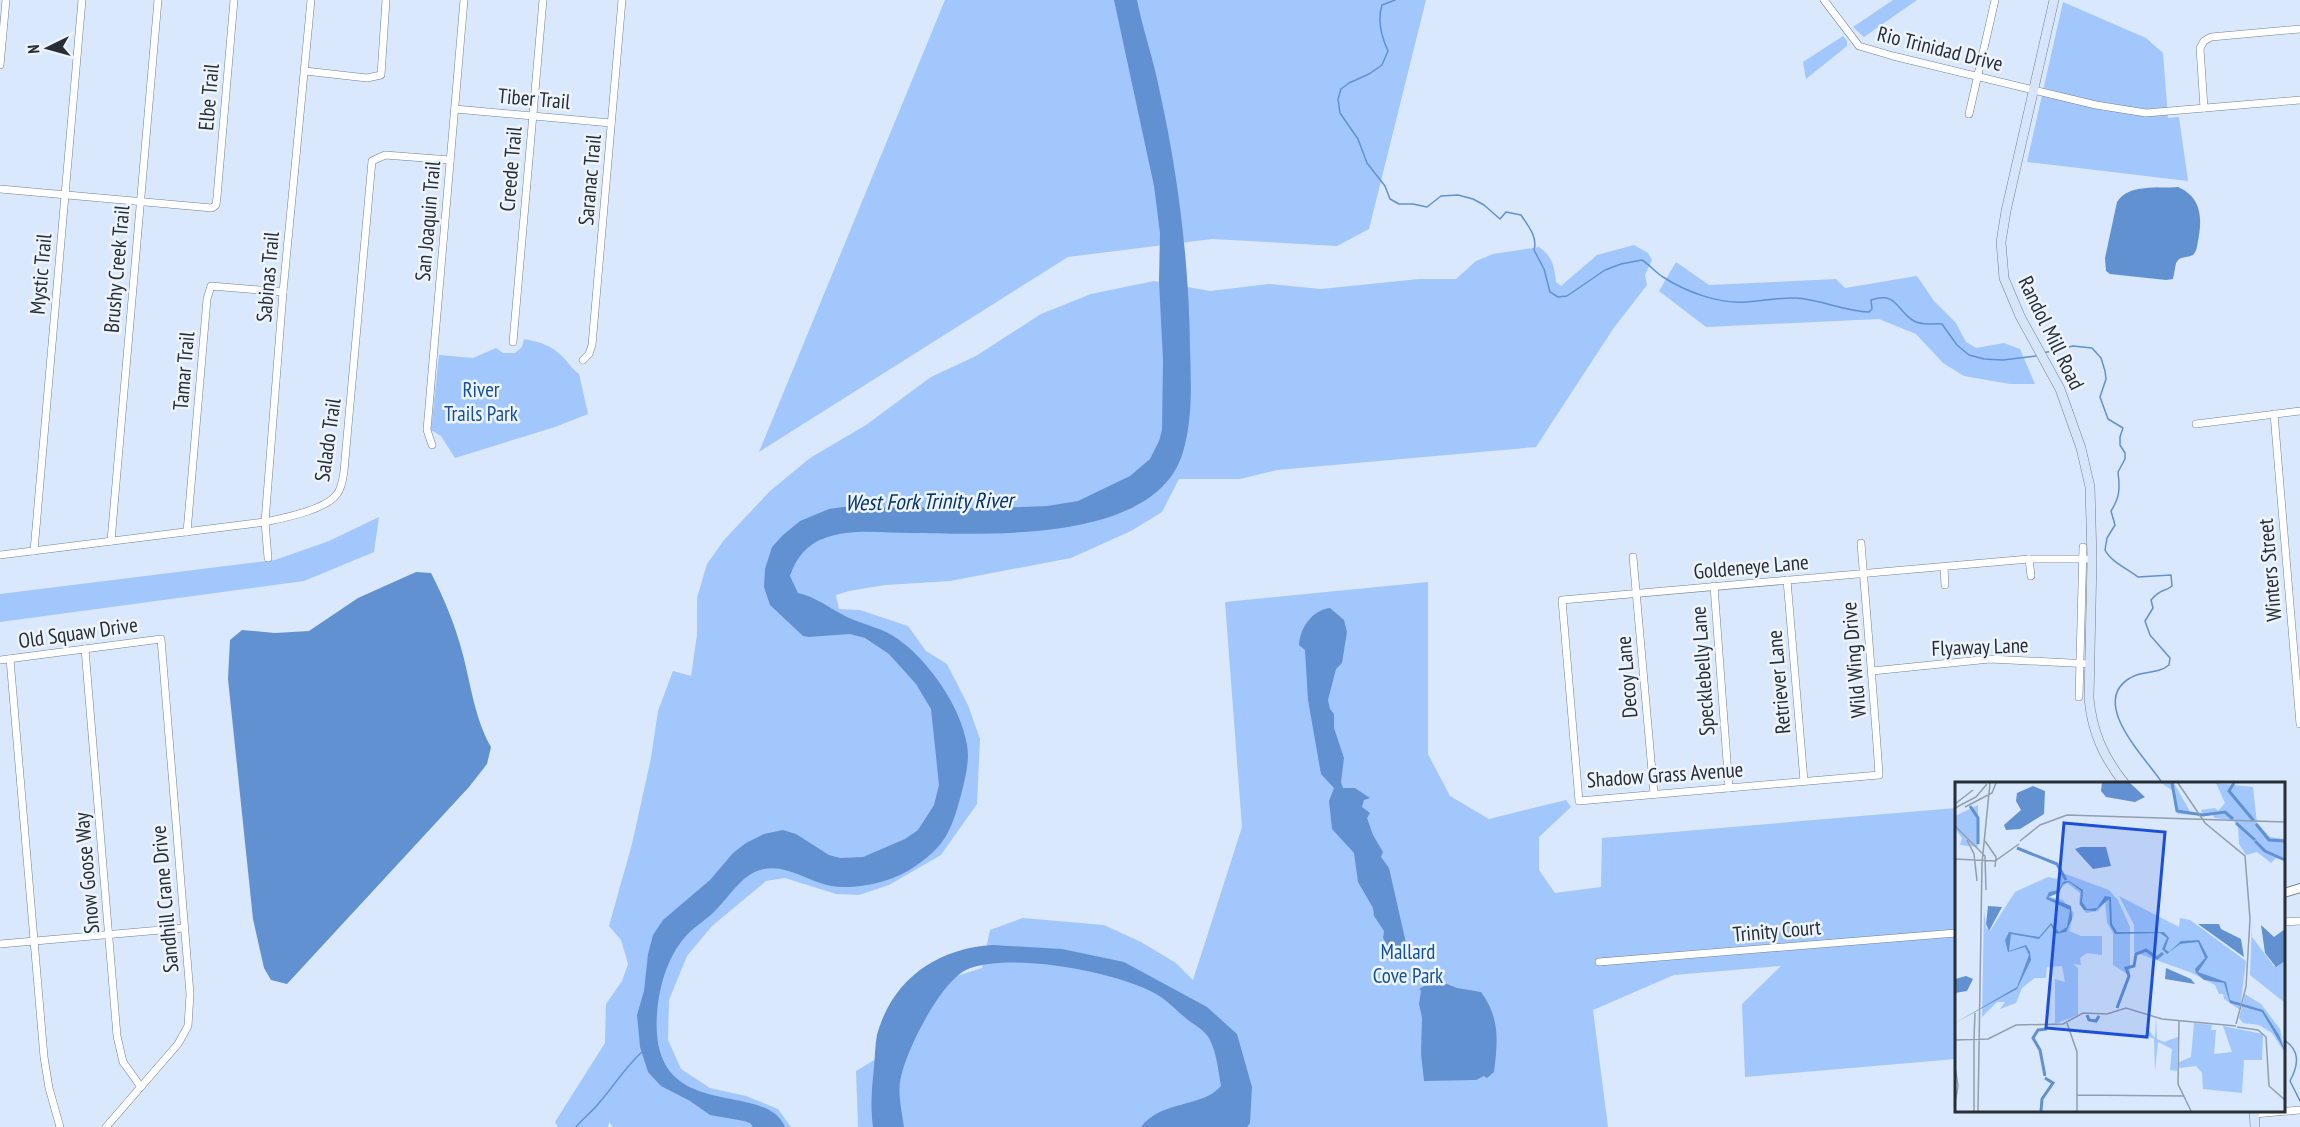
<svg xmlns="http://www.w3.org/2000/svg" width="2300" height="1127" font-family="'PT Sans Narrow',sans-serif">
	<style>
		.green { fill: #a2c7fc }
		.water { fill: #6291d2 }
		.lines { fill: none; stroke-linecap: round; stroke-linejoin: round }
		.stream { stroke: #6291d2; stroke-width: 1.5 }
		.minor-casing { stroke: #738092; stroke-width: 8 }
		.tertiary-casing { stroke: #738092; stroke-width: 10 }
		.secondary-casing { stroke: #738092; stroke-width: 10 }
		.minor { stroke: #fff; stroke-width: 7 }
		.tertiary { stroke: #fff; stroke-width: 8 }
		.secondary { stroke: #d6e5fa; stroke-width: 9 }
		.labels { text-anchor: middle; stroke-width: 5; stroke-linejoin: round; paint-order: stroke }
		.street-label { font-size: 21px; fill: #282e35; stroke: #eef4fc }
		.park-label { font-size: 21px; fill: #13519e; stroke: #eef4fc }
		.water-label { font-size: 22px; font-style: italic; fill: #04346e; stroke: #eef4fc }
		.inset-river { fill: none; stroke: #6291d2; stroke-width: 3 }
		.inset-road { fill: none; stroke: #929eac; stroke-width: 1.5 }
		.view { fill: #1d4ed8; fill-opacity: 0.15; stroke: #1d4ed8; stroke-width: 3 }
		.inset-edge { fill: none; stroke: #282e35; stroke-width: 3 }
	</style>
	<rect width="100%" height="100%" fill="#d9e8fc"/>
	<g class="green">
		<path d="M945,0H1426L1369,229L1337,246L1212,239L1068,257L759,452Z"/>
		<path d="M1893,0H1917L1864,37L1853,27Z"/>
		<path d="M2063,2L2146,38L2163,53L2168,118L2179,117L2188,181L2027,162Z"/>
		<path d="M1843,36L1847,41V46L1806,79L1803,62Z"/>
		<path d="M1634,245L1648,253L1652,260L1645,275L1647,285L1613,329L1536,447L1277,470L1240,479H1179L1162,512L1131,531L1071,558L950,581L885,585L849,591L836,595L839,609L860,610L908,626L926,651L947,664L968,705L980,739L977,804L941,855L889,885L859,895L836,894L785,878L766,881L712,926L687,956L669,1000L668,1040L681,1069L710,1088L746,1096L778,1109L791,1127H613L609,1122L608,1127H558L555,1122L605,1043L606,1004L622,981L628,964L621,940L609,926L632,844L651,758L658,711L673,671L691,676L697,635V598L707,564L724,540L770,491L810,458L866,425L931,377L976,356L1041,314L1091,294L1154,281L1210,291L1269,284L1321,289L1419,279H1456L1476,261L1493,254L1539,247C1553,257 1554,266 1556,282L1561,286L1597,255Z"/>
		<path d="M1676,262L1709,285L1836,279L1845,288L1917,276L1934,301L1956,323L1966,342L1976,348L2004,343L2020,349L2035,384H2010L1964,376L1943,363L1916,334L1879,319L1706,327L1659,291Z"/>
		<path d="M524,339C540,342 551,345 563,357C569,363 572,369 579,374L588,414L555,427L455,458L441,436L431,430L439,355L473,358L496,348L503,353H515L522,347Z"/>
		<path d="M379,517L374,552L304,581L0,622V594L275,560L329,541Z"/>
		<path d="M1428,582V754L1450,796L1489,819L1566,800L1571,807L1539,837V870L1555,893L1601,887L1602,838L1956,808V1059L1745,1077L1742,1004L1781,966L1674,975L1593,1010L1608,1127H858L856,1071L891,1050L947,979L982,968L990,930L1023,918L1104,925L1141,942L1176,963L1193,980L1242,827L1225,602Z"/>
	</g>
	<g class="water">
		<path d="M1114,0H1137C1143,30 1153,58 1159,88C1178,173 1189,261 1190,348C1191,383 1193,418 1183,452C1156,544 987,534 911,533C883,533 852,528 825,538C807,544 796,558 790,576L798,593C816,597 831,609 847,617C864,625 883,628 898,639C929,661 961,707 967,745C970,761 965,779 961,795C951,832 945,847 911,869C891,882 856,890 831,886C801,880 775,854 744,879C733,889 724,902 713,913C704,921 693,928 685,937C667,958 659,987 657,1014C649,1127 766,1078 785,1127H753L750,1123L744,1121L710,1115L690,1101L661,1086L648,1072L640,1047L637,1015L644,991L648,954L653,935L663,920L710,880L733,853L746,843L764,834L783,830L796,834L829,855L840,858L863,857L905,839L918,830L934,805L939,785L931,709L916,684L889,654L865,638L850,634L809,637L803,636L770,605L764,587L765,569L772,547L783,535L800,521L829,509L843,507L992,508L1047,506L1078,501L1130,476L1150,459L1159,441L1162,430L1163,360L1159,281L1160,233L1154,186Z"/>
		<path d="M2178,187C2203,198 2202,220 2198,241C2197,246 2197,251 2193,255C2189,257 2183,257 2179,259L2176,263L2173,279L2166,280L2110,274L2106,271L2105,258L2117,202C2129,183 2158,189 2178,187Z"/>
		<path d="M416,572L431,573C444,598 456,627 463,655C471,686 475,719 491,747L487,764L469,787L287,984L271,980L264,968L253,919L228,679L230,640L242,630L275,633L309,631L358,598Z"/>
		<path d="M1330,608L1344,620L1347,632L1342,663L1336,669L1328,700L1330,709L1334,714V728L1344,758L1341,782L1343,788H1355L1370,798L1364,800L1362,807L1370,813L1367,818L1373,835L1383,852L1381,857L1389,868L1406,943L1407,950L1401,955H1393L1383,938L1384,931L1374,916L1373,908L1358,882L1354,853L1332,829L1329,801L1334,788L1321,774L1308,700L1305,650L1299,645C1300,628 1312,610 1330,608Z"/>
		<path d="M993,945L1062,949L1124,962L1207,1007L1237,1034L1252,1087L1250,1123L1247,1127H1141C1161,1100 1202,1108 1221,1086C1218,1070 1217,1053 1209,1038C1205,1031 1195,1025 1188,1020C1178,1012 1168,1001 1156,994C1117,972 1008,951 966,970C940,983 907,1049 901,1077C897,1092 902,1112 904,1127H873C870,1106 872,1087 874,1067C875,1056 875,1045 877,1035C892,979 938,948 993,945Z"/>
		<path d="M1431,982H1442L1457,988L1481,992C1500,1018 1498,1041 1494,1072L1487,1078L1484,1076L1476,1080L1424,1081L1421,1054L1422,1018L1419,1004L1421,991L1419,989Z"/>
	</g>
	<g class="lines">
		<g class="stream">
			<path d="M1395,0L1382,5C1377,21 1381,36 1388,51L1382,65L1369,74L1349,83L1341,89L1338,99L1340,113L1358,139L1367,163L1385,186L1390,199L1399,204H1413L1427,207L1441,196L1458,195L1473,199L1484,205L1500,219L1506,212L1521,215C1528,226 1538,237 1534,250L1544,269L1550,292L1558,297L1567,296L1605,270L1621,264L1642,260C1650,265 1655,272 1663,277C1686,292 1719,304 1746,302C1763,301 1780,297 1797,298C1822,300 1844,311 1869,312L1872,309L1871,300C1898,291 1896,311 1914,321C1922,326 1933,323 1942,324L1957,345L1969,355L1984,359L2003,360L2036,356"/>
			<path d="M2043,353L2073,346L2092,348L2101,358L2105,371L2106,379L2100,397L2108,419L2123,428L2120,437V445L2125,453V459L2118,472C2120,488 2120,497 2111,511L2115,525L2107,538L2105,550C2111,562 2128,569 2138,577L2171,575L2172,586C2165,592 2161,588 2151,600L2153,608L2145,621L2150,635L2170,658L2169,665C2157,675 2142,670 2130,678C2088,703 2147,759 2163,784"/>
			<path d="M2284,1040C2300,1050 2299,1064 2290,1081L2300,1101"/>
			<path d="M576,1127C583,1118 592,1112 599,1103C614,1086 625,1067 642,1052"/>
		</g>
		<g class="minor-casing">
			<g id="minor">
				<path d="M1824,0L1859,46L1893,56L2096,105L2146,113L2300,100"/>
				<path d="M0,65L6,0"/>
				<path d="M305,71L367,78L381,75L386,0"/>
				<path d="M2204,108L2200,48L2204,41L2211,37L2300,29"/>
				<path d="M455,109L611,123"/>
				<path d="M1969,114L1995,0"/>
				<path d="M0,189L212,208L216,205L217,197L234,0"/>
				<path d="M513,342L543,0"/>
				<path d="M583,360L589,354L592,345L622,0"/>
				<path d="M2274,414L2300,724"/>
				<path d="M2196,424L2300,411"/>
				<path d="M432,445L427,430L464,0"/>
				<path d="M187,532L207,299L211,286L283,292"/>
				<path d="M111,541L158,0"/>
				<path d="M1861,543C1867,620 1874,698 1879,775L1579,801L1562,600L2029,559H2092"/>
				<path d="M34,551L82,0"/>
				<path d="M0,555L265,522C283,518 326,510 337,494C342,488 343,478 344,471L372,161L385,155L450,160"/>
				<path d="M1633,557L1654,794"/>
				<path d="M268,558L265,522L283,292L311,0"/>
				<path d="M2029,559L2031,576"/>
				<path d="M1944,567L1945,585"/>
				<path d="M1787,580L1804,781"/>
				<path d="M1714,586L1729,788"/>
				<path d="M85,649L117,1036L123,1062L141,1087"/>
				<path d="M10,659L44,1057L49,1088L60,1127"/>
				<path d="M0,660L161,639L190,994L188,1026L178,1044L106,1127"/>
				<path d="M1872,671L1990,659L2090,664"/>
				<path d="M2079,697L2083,547"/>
				<path d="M2284,922L2300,921"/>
				<path d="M0,944L184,928"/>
				<path d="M1599,962L1956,933"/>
				<path d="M2254,1114L2300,1110"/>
			</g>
		</g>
		<g class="tertiary-casing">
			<path id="tertiary" d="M2284,893L2300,888"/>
		</g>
		<g class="secondary-casing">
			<g id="secondary">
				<path d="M2054,0L2006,211L2001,242L2004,278L2020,316L2060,389L2081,448L2090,487L2092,559L2089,698C2092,731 2103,757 2125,784"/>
				<path d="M2254,1110L2255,1127"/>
			</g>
		</g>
		<use href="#minor" class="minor"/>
		<use href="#tertiary" class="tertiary"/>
		<use href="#secondary" class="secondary"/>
	</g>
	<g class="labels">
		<g class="street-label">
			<text transform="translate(1940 49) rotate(14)" y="7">Rio Trinidad Drive</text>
			<text transform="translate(209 97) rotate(-85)" y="7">Elbe Trail</text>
			<text transform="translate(534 99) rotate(5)" y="7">Tiber Trail</text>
			<text transform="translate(511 169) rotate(-85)" y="7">Creede Trail</text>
			<text transform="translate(590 180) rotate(-85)" y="7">Saranac Trail</text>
			<text transform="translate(428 221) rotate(-85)" y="7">San Joaquin Trail</text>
			<text transform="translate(117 269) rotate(-85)" y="7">Brushy Creek Trail</text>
			<text transform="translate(41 274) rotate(-85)" y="7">Mystic Trail</text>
			<text transform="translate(268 277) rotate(-85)" y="7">Sabinas Trail</text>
			<text transform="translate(2051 333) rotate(64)" y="7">Randol Mill Road</text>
			<text transform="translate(184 371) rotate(-85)" y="7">Tamar Trail</text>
			<text transform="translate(328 440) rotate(-82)" y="7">Salado Trail</text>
			<text transform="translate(1751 567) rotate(-5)" y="7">Goldeneye Lane</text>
			<text transform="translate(2270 570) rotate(-95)" y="7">Winters Street</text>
			<text transform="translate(78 633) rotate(-8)" y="7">Old Squaw Drive</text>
			<text transform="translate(1980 647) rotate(-2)" y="7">Flyaway Lane</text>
			<text transform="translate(1854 660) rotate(-95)" y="7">Wild Wing Drive</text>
			<text transform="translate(1703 671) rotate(-94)" y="7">Specklebelly Lane</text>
			<text transform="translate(1627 677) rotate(-95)" y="7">Decoy Lane</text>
			<text transform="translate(1779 682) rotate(-95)" y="7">Retriever Lane</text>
			<text transform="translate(1665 775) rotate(-4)" y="7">Shadow Grass Avenue</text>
			<text transform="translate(87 873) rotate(-95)" y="7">Snow Goose Way</text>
			<text transform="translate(165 899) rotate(-95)" y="7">Sandhill Crane Drive</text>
			<text transform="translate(1777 931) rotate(-5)" y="7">Trinity Court</text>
		</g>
		<g class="park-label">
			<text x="481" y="397">River<tspan x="481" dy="24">Trails Park</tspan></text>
			<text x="1408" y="959">Mallard<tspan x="1408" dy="24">Cove Park</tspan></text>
		</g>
		<g class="water-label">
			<text transform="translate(929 501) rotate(-1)" y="8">West Fork Trinity River</text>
		</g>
	</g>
	<g transform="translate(1955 782)">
		<rect width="330" height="330" fill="#d9e8fc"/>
		<path d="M206,1H219L237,33L223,32L217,8ZM261,1L298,5L302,41L315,55L330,57V79L321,76L316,81L302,70L291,73L284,62L283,45L278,38L259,36L258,32L248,34L246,28L260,26L263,29L270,21ZM23,23V65L5,63L7,56L0,47V34ZM105,90L154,108L163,118L175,145V194L158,183V151L152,141L150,120L143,129L131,131L124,122L125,111L112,101L95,115L108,118L119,131L114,149L126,154H147V173L132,171L125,176L126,183L118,182L123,186V233L100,242V197L110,200L107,184L92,185L91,196H80L67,206L61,221L45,227L50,220H42L27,235L29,128L31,146L35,149L60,110L93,95L102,97ZM164,114L224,145L225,136L235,138L291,179L285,228L269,217L268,212H264L260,203L237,191L179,170V143ZM297,141V155L319,184H324V178L330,179V221L295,193ZM290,212L306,222L325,247L330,271L317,251L304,243L288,241L284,236ZM201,236L202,257L209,260L223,255L222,289L215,288L217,267L203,260L200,289L199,257L193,254V247L200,256ZM239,241L257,243L256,248H261L259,272L277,270L268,244L308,252L307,278H289L287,311L248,307L247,291L241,284L224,286V280L236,275Z" fill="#a2c7fc"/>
		<path d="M147,1H175L190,15L180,20L151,15L146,9ZM78,4L90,9L89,32L65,47L51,48L49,43L66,28L61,19L62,11ZM126,65H151L156,84L138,87L120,67ZM114,99L128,108L127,120L132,127L142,126L150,114L156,115L157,142L162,150H209L214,156L210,167L214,170L226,159L244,158L253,175L243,190L271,200L275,218L308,228L324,253L330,269L307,230L275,221L269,201L249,198L241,191L240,187L250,176L243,160L225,162L212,172L207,167L212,156L205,151L160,152L155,143L154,117L140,129L129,128L125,122L126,109L114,100L108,102L104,111L93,115L116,124L117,137L111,150L100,152L96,143L84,157L56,152L54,169L71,163L75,170L76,178L62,207L0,241L62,205L74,173L70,165L53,170L50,158L54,150L84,155L96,141L104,150L112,145L115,128L91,117L94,110L104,108L108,100ZM33,124L47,125L34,149L31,142ZM243,142H264L266,147L286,157L289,175ZM306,143L319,155L330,147V179L321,185L310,171ZM211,186L236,197L240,202L210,197ZM11,194L18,197L12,209L0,211V197Z" fill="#6291d2"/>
		<path class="inset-river" d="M217,1L222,29L248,33L270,30L278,37M279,1L274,9L299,39M15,24L23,36V62M281,41L300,58M301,42L314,58L330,59M300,59L310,69L330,78M62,66L102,82L111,98M162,226L174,194L171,186L179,184L181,172L191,168L202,176L208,171M132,233L134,238L141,239L144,234M90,294L85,268L78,256L83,248L92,247M86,329L87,317L98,301L90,296"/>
		<path class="inset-road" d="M223,1L250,41L290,74L295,137L291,205L281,242M0,22L18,8M10,25L37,11L41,1M0,26L21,15L32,2M0,44L30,74L31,108M12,58L19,72L22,99M30,59L41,75L40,85M65,59L85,43L112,33L330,40M0,77L40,79L64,62M224,239L223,302L236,329M112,241L122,270V329M282,245L303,248L311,255L314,304L330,318M19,256L20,231M0,258L33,257L61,243L108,242L128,231L152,232L171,226L207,237L281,244M0,284L3,304L0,321M122,313L229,314M19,329V256M23,329L27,81L35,1"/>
		<path class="view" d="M109,41L210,50L192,255L91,246Z"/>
		<rect width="330" height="330" class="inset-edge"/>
	</g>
	<g transform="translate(48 48) rotate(265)" stroke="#eef4fc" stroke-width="4.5" paint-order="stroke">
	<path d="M0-4.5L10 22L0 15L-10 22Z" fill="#282e35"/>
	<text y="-9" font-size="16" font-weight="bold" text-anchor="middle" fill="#282e35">N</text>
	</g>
</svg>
